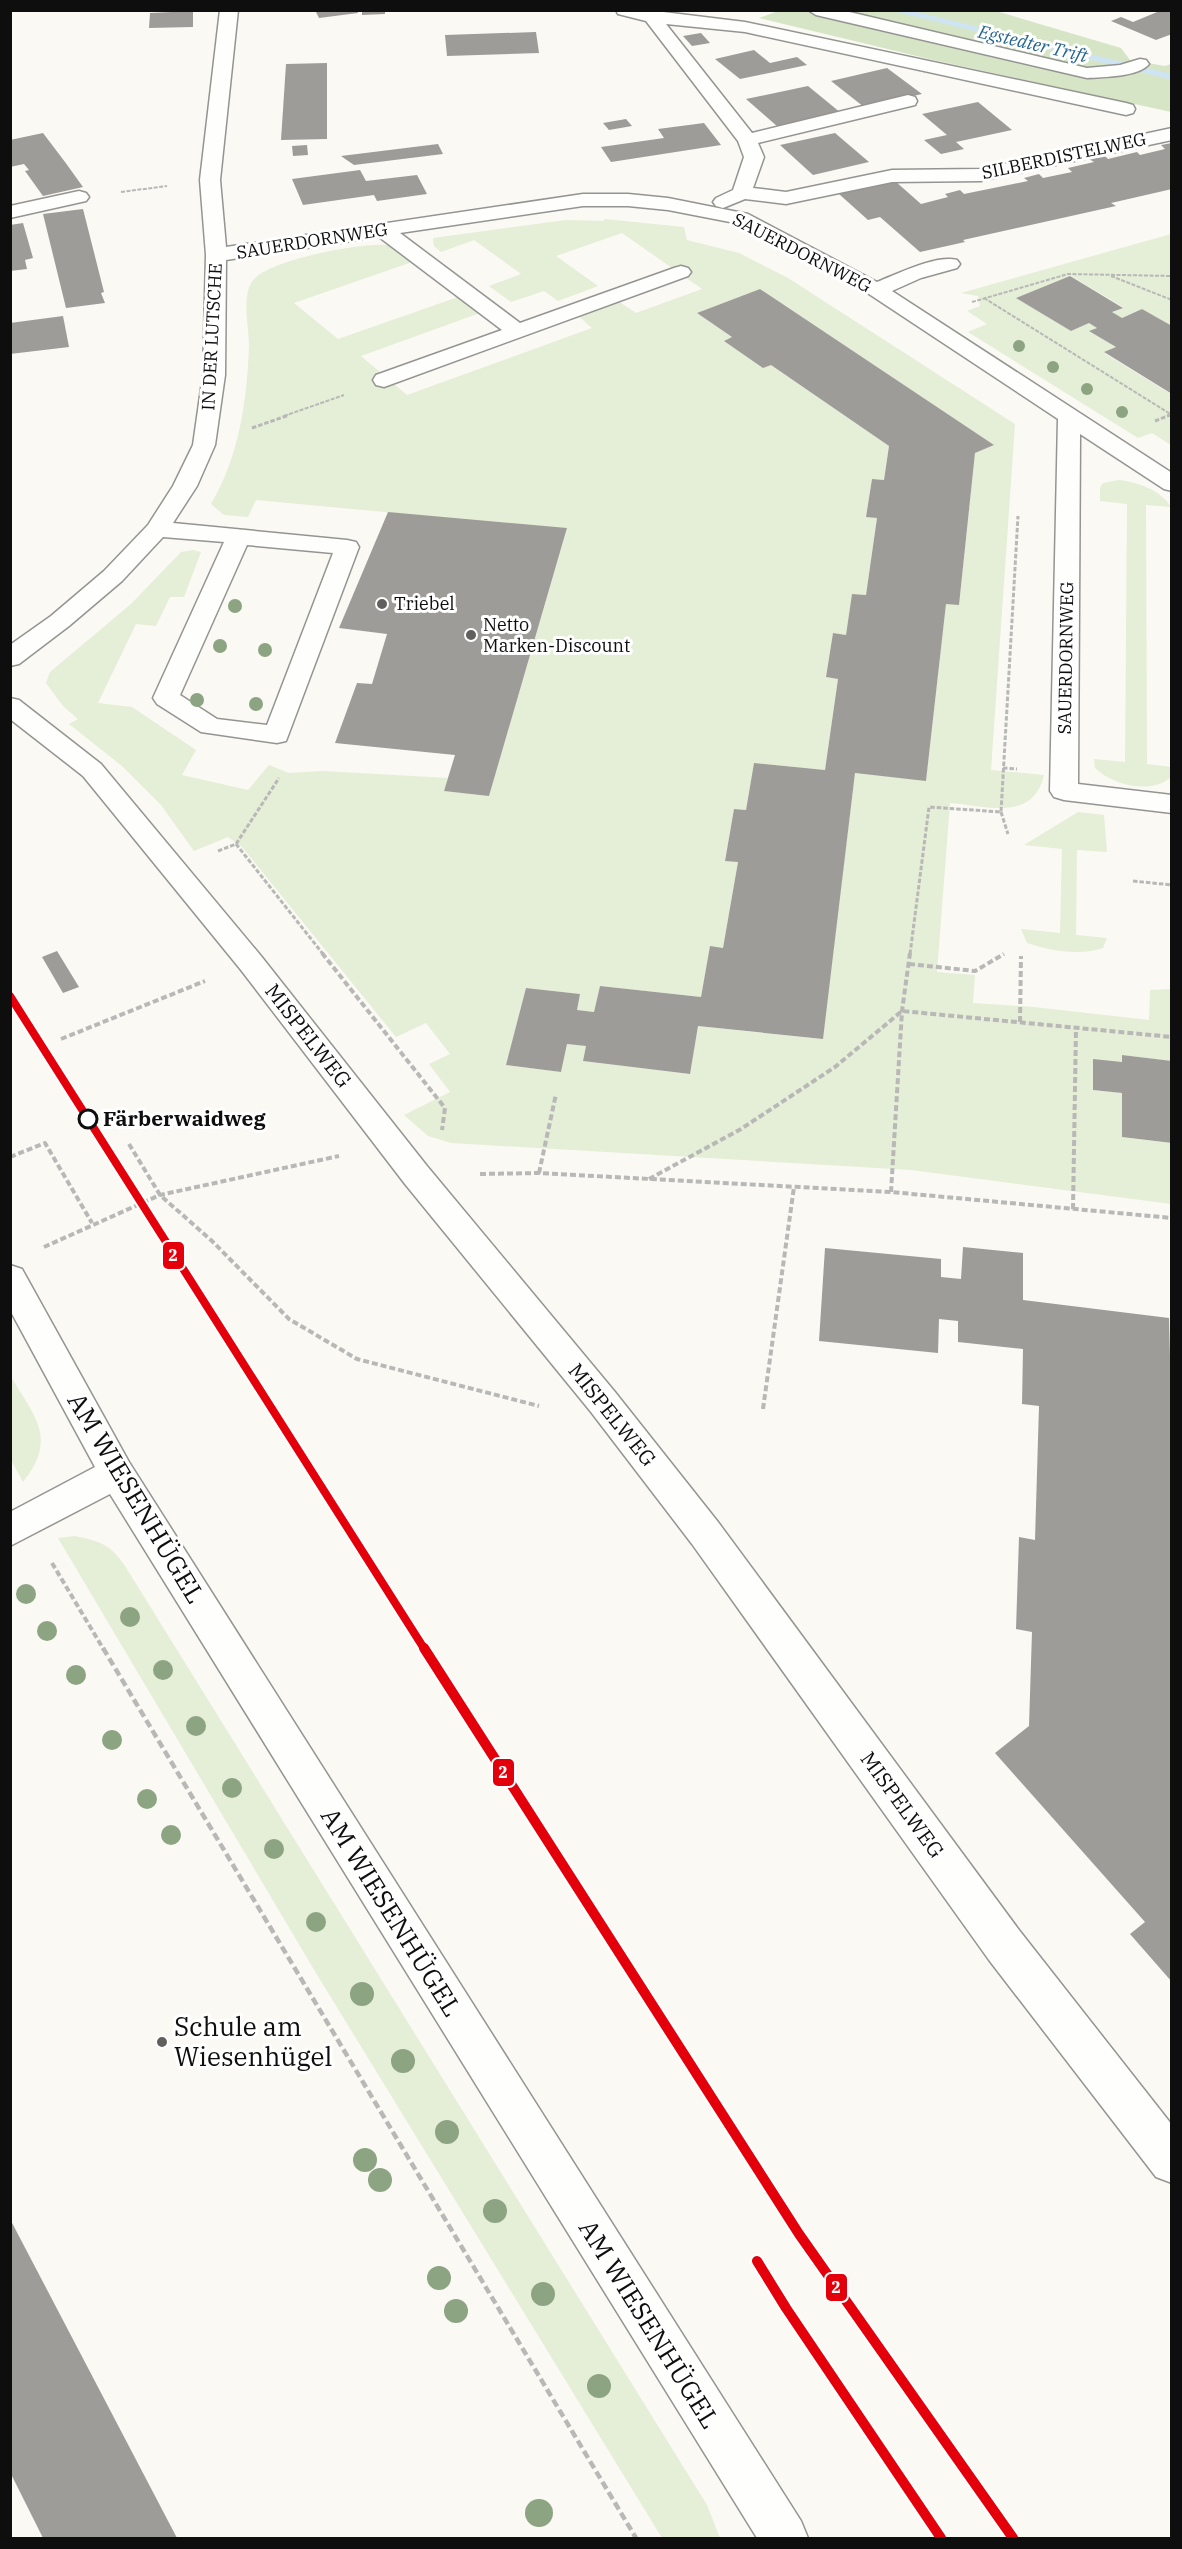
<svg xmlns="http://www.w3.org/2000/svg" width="1182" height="2549" font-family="'IBM Plex Serif',serif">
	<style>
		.green { fill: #e5eed6; fill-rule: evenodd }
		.forest { fill: #d6e5c5 }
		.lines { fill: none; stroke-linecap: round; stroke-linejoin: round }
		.stream { fill: #cee5f1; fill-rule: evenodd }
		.building { fill: #9e9c99 }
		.minor-casing { stroke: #949492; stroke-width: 3 }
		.path-far3 { stroke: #b8b8b7; stroke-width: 2; stroke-dasharray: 4 1.5; stroke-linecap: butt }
		.path-far2 { stroke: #b8b8b7; stroke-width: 3; stroke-dasharray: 4.5 2; stroke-linecap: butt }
		.path-far1 { stroke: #b8b8b7; stroke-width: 4; stroke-dasharray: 6 3; stroke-linecap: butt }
		.path { stroke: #b8b8b7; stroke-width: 4.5; stroke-dasharray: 8 4; stroke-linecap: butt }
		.minor { fill: #fefefd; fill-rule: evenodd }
		.tram-1-far1-casing { stroke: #fff; stroke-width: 12 }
		.tram-1-casing { stroke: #fff; stroke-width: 14 }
		.tram-1-far1 { stroke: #e3000b; stroke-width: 8 }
		.tram-1 { stroke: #e3000b; stroke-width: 10 }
		.tree { fill: #8ca482 }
		.poi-dot { fill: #61605e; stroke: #fff; stroke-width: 2 }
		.stop-dot { fill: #fff; stroke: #0e0e0e; stroke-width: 3 }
		.labels { text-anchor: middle; stroke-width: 6; stroke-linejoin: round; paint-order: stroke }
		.far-water-label { font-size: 18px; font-style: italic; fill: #256593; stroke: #fff }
		.far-street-label { font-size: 18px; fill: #0e0e0e; stroke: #fff }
		.far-poi-label { font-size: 18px; fill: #0e0e0e; stroke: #fff; text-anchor: start }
		.street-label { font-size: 21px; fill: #0e0e0e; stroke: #fff }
		.stop-label { font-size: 21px; font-weight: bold; fill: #0e0e0e; stroke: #fff; text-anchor: start }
		.near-street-label { font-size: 26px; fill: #0e0e0e; stroke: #fff }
		.near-poi-label { font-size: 26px; fill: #0e0e0e; stroke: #fff; text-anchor: start }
		.line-badge { stroke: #fff; stroke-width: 2 }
		.badge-label { font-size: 16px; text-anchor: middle; font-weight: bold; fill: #fff }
	</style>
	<rect width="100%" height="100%" fill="#faf9f4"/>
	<g class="green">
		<path d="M604,219L684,227L687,240L739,253L788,278L1015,424L991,770L1044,775C1033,822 987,806 950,803L937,972L975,975L973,1003L1034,1007L1149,1020L1150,990L1171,989V1061L1122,1055V1062L1093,1060V1090L1122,1093V1137L1171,1143V1204L911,1170L451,1143L428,1136L404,1115L450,1092L429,1064L450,1054L426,1023L396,1037L242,847L228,837L194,851L161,805L122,766L69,724L78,719L63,706L46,683L50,672L131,604L181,552L193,550L201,552L184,597H170L156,626L136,624L98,703L132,707L196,750L182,775L248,790L269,765L289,773L323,771L448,778L444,791L489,795L567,529L256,500L248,517L224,515L211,504C239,457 247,401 249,346C249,327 242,300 251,283C263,260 364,242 388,245L412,262L294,303L338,339L458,297L480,313L361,356L407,395L592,328L577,315L618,301L636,313L702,289L622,233L556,256L598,286L558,301L544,291L511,302L489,286L521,274L474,240L441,252L434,246L433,238L566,220L604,221ZM760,289L994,445L975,453L959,604H946L926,780L855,773L822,1039L698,1026L689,1074L583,1061L586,1046L567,1044L561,1072L507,1065L526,988L580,994L577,1010L594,1012L600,986L701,997L710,947L723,948L738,862L725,860L734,809L746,810L754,763L825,770L838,679L826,677L833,633L846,635L852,594L866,595L877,518L866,516L872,479L884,480L889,446L771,365L724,341L732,337L697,313Z"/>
		<path d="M1171,234V326L1142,309L1122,318L1112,312L1123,307L1071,276L1017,298L1071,331L1089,323L1097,328L1090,331L1116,347L1104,353L1171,394V445L1152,433L1138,438L968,332L987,324L967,311L980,306L978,296L961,293Z"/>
		<path d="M1119,480C1137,482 1161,490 1171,507L1146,505L1147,764L1172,767L1171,777C1152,795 1112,785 1095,768L1094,759L1125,762L1127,504L1100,501V488L1103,483Z"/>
		<path d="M1078,812L1104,815L1107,852L1077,850L1076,935L1107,938L1103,948C1081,956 1050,951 1027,943L1021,929L1060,933L1062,849L1024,845Z"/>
		<path d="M11,1377C35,1417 58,1439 23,1482L11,1460Z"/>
		<path d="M75,1536C101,1542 109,1543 125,1566L707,2505L720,2538H662L316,1973L58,1538Z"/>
	</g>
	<path class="forest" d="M781,10L996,11L1121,48L1130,60L1165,66L1171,64V112L929,59L759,18Z"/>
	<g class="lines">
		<path class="stream" d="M889,10H909L1172,74V80Z"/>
	</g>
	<g class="building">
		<path d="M315,10H357L358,13L319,18Z"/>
		<path d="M362,10H385V14L362,15Z"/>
		<path d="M1162,10H1172V34L1156,40L1111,21L1121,17L1133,22Z"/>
		<path d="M193,11V27L149,28L150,13Z"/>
		<path d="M536,32L539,53L447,56L445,35Z"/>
		<path d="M701,33L710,43L692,46L683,36Z"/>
		<path d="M754,50L770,63L797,57L807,65L740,79L715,59Z"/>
		<path d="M327,63V139L281,140L286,64Z"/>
		<path d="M887,68L922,94L864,107L831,81Z"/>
		<path d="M808,86L841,113L778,127L746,99Z"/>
		<path d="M978,102L1012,130L956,142L964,149L941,154L924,140L947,135L922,114Z"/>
		<path d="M626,119L632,126L609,130L603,123Z"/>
		<path d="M704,123L721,145L611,162L601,147L664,138L658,129Z"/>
		<path d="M43,133L65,162L83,187L43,196L25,171L29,170L24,164L10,167V140Z"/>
		<path d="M835,133L869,162L813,175L780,145Z"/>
		<path d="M1172,143V189L1111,203L1116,206L963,240L965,242L920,252L880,217L868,220L839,194L895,181L921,204L948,197L945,194L960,190L964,194L1028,181L1024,178L1039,174L1043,178L1072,172L1068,168L1094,162L1089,159L1104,155L1108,159L1137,152L1140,155L1165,149L1161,145Z"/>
		<path d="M438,144L443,154L354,165L341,156Z"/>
		<path d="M307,145L308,155L293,156L292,146Z"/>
		<path d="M360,170L366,181L417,175L427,194L377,201L374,195L303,205L292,179Z"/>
		<path d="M83,209L104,292L101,293L105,303L66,308L43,214Z"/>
		<path d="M23,223L33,258L25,260L27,269L10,271V225Z"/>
		<path d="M1070,276L1123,308L1112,312L1122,318L1142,309L1172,326V394L1104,352L1116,347L1089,331L1097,328L1089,323L1071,331L1016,298Z"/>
		<path d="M760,289L994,445L975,453L959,605L946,604L926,781L855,773L823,1039L698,1026L690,1074L583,1061L586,1046L567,1044L561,1072L506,1065L526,988L580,994L577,1010L594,1012L600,986L701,997L710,946L723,948L738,862L725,861L734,809L746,810L754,763L825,770L838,679L826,677L833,633L846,635L852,594L866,595L877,518L866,517L872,479L884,480L889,446L771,365L763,368L724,341L732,337L697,313Z"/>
		<path d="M63,316L69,347L10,354V323Z"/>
		<path d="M388,512L567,528L489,796L444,791L455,755L335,743L357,683L372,684L387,634L339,628Z"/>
		<path d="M57,951L79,987L63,993L42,957Z"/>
		<path d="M1122,1055L1172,1061V1143L1122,1137V1093L1093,1090V1059L1122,1062Z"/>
		<path d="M963,1247L1023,1253V1300L1169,1318L1172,1435V1982L1130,1934L1145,1922L995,1753L1029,1726L1032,1632L1016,1629L1019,1537L1035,1540L1039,1406L1022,1404L1023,1349L958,1342V1321L939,1319L938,1353L819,1341L825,1248L941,1259V1277L961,1279Z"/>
		<path d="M10,2219L177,2538H43L10,2472Z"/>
	</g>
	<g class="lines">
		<g class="minor-casing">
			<g id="minor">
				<path d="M220,10H238L220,180L226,247L583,194H628L668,198L748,214L877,282C897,274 937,254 957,260L960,264L957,268L921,278L892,291L1172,473V491L1164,489L1080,434L1078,784L1172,795V813L1064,800L1054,797L1050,791L1058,419L869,294L735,223L668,210L628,206H583L400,233L520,323L674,268L681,266L688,268L691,272L688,276L384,387L376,385L373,380L376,375L502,330L379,237L226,260L225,375L215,445L197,486L173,523L347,540L356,542L359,547L286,741L277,743L201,732L157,704L153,698L224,542L163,537L122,581L69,626L19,664L10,666V645L51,616L104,571L148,525L173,486L193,445L203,375L206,255L200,180ZM247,545L333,553L267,725L217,719L180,695Z"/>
				<path d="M616,10H647L745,22L1126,103L1133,105L1135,109L1133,113L1126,115L745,32L666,24L752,133L908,95L915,97L917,101L915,105L758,143L764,157L753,188L786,192L892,170L981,169L1172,128V140L981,181L892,182L786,204L745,199L723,208L716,206L713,202L716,198L733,190L744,157L738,141L646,21L618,14Z"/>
				<path d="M808,10H841L1087,68L1120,65L1140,59L1146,60L1149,64C1139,77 1103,77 1087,78L816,15Z"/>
				<path d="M79,191L86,193L89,197L86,201L10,218V206Z"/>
				<path d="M10,698L19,700L101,764L261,956L427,1166L615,1392L718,1522L1019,1930L1172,2125V2183L1156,2177L989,1960L692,1544L591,1412L405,1184L241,970L83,776L10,719Z"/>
				<path d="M10,1265L22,1269L129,1462L801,2521L808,2538H757L110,1494L10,1546V1512L95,1467L10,1310Z"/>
			</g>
		</g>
		<g class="path-far3">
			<path d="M121,192L167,186"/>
			<path d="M1111,276L1172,300"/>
			<path d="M984,298L1172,415"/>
			<path d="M972,302L1068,274L1172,276"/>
			<path d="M284,416L344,395"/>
			<path d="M1167,416L1170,415"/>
		</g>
		<g class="path-far2">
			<path d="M1155,421L1170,415"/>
			<path d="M252,428L289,415"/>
			<path d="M1003,768L1017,769"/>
			<path d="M1001,812L1008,834"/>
			<path d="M236,844L323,954"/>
			<path d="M218,851L236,844L279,778"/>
			<path d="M1133,881L1172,885"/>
			<path d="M910,954L929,807L1001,812L1018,516"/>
		</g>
		<g class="path-far1">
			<path d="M322,953L445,1108L442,1130"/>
			<path d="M909,964L975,971L1004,954"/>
			<path d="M1020,1022L1021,956"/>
			<path d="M61,1039L205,981"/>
			<path d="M129,1144L160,1195L212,1241L289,1319L357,1359L539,1406"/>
			<path d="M10,1157L45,1143L92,1223"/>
			<path d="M539,1173L556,1094"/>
			<path d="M480,1174L539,1173L891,1192L1172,1218"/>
			<path d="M649,1179L741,1129L835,1067L902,1011L1172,1037"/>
			<path d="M891,1192L902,1011L910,953"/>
			<path d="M1073,1209L1076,1027"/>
			<path d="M44,1247L160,1195L339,1156"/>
			<path d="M763,1409L794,1187"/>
			<path d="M52,1563L104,1650"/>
		</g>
		<path class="path" d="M103,1648L636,2538"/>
		<use href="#minor" class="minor"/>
		<g class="tram-1-far1-casing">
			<path id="tram-1-far1" d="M10,996L425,1650"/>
		</g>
		<g class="tram-1-casing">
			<g id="tram-1">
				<path d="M424,1648L799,2234L1013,2538"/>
				<path d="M757,2261L786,2308L941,2538"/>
			</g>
		</g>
		<use href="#tram-1-far1" class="tram-1-far1"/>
		<use href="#tram-1" class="tram-1"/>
	</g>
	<g class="tree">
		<circle cx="1019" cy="346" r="6"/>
		<circle cx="1053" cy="367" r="6"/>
		<circle cx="1087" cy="389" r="6"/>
		<circle cx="1122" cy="412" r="6"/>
		<circle cx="235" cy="606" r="7"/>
		<circle cx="220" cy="646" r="7"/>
		<circle cx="265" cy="650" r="7"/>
		<circle cx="197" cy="700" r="7"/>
		<circle cx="256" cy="704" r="7"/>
		<circle cx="26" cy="1594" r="10"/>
		<circle cx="130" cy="1617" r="10"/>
		<circle cx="47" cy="1631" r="10"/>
		<circle cx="163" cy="1670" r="10"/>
		<circle cx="76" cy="1675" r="10"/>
		<circle cx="196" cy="1726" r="10"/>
		<circle cx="112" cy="1740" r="10"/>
		<circle cx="232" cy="1788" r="10"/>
		<circle cx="147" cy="1799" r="10"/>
		<circle cx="171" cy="1835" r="10"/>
		<circle cx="274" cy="1849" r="10"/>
		<circle cx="316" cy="1922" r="10"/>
		<circle cx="362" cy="1994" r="12"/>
		<circle cx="403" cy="2061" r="12"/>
		<circle cx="447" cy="2132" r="12"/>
		<circle cx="365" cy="2160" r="12"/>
		<circle cx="380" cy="2180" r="12"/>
		<circle cx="495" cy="2211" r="12"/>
		<circle cx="439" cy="2278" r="12"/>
		<circle cx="543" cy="2294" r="12"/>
		<circle cx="456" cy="2311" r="12"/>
		<circle cx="599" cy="2386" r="12"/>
		<circle cx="539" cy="2513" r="14"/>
	</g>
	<g class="poi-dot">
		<circle cx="382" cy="604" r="6"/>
		<circle cx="471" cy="635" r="6"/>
		<circle cx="162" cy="2042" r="6"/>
	</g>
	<circle class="stop-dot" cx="88" cy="1119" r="9"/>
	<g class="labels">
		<g class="far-water-label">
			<text transform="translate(1033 44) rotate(13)" y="6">Egstedter Trift</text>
		</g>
		<g class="far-street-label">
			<text transform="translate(1064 156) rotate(-12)" y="6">SILBERDISTELWEG</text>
			<text transform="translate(312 241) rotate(-9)" y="6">SAUERDORNWEG</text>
			<text transform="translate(802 253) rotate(27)" y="6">SAUERDORNWEG</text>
			<text transform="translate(212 337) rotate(-87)" y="6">IN DER LUTSCHE</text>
			<text transform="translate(1066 658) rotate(-89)" y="6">SAUERDORNWEG</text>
		</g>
		<g class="far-poi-label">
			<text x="394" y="610">Triebel</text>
			<text x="483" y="631">Netto<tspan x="483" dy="21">Marken-Discount</tspan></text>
		</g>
		<g class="street-label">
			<text transform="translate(308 1036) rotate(52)" y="7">MISPELWEG</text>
			<text transform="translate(612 1415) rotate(51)" y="7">MISPELWEG</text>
			<text transform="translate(902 1805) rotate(54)" y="7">MISPELWEG</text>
		</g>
		<g class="stop-label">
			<text x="103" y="1126">Färberwaidweg</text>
		</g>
		<g class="near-street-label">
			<text transform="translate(136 1498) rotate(59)" y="9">AM WIESENHÜGEL</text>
			<text transform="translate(391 1912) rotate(58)" y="9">AM WIESENHÜGEL</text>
			<text transform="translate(649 2324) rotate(58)" y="9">AM WIESENHÜGEL</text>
		</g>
		<g class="near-poi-label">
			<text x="174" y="2036">Schule am<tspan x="174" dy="30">Wiesenhügel</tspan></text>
		</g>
	</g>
	<g class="line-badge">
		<rect x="162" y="1241" width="23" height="29" rx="6" fill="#e3000b"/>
		<rect x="492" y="1758" width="23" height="29" rx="6" fill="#e3000b"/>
		<rect x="825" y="2273" width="23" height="29" rx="6" fill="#e3000b"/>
	</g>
	<g class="badge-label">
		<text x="173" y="1261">2</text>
		<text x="503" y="1778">2</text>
		<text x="836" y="2293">2</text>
	</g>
	<rect width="1182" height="2549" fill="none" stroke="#0e0e0e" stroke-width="24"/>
</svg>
